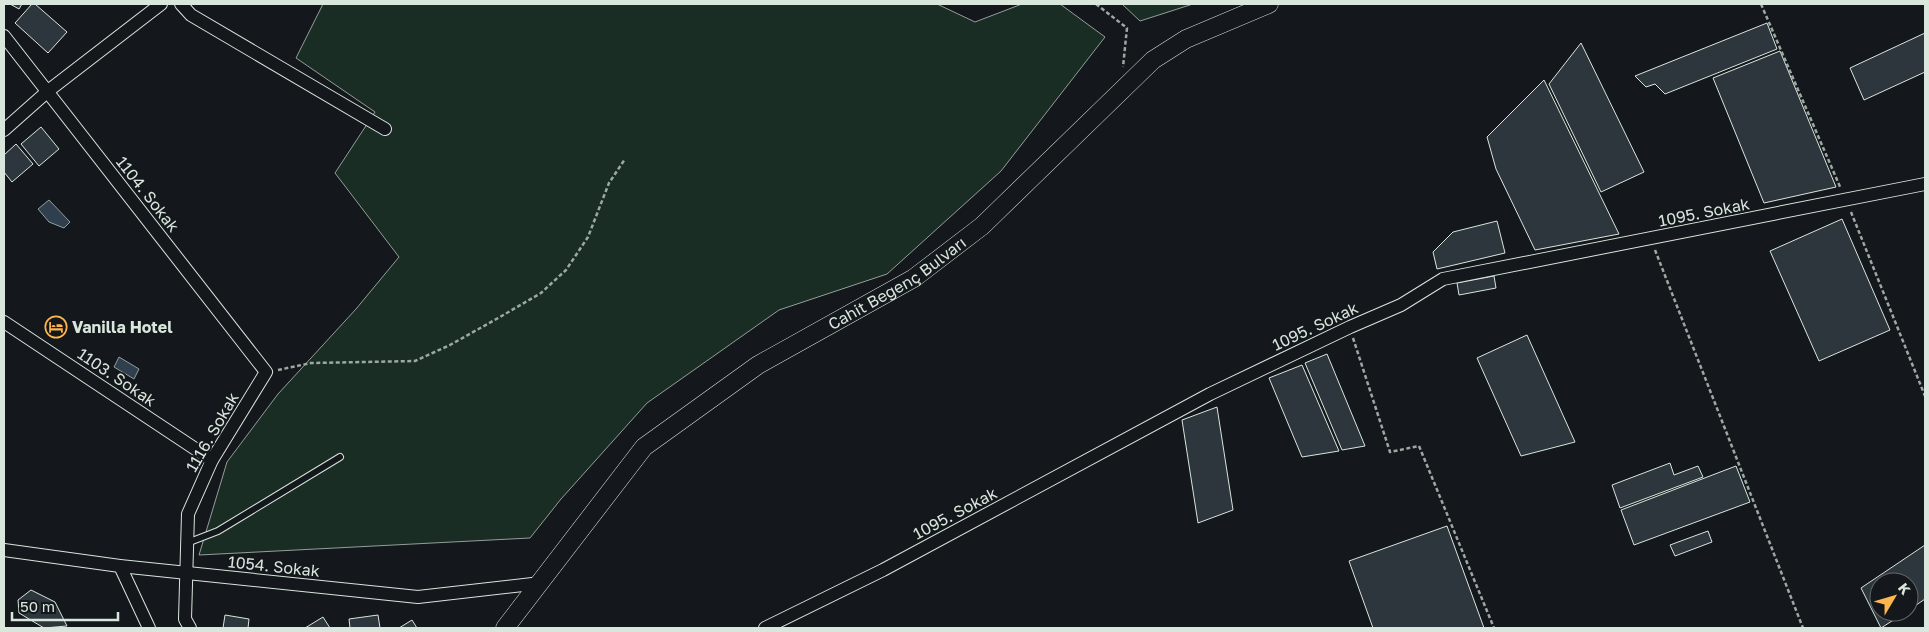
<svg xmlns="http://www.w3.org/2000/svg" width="1929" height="632" font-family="'Golos Text',sans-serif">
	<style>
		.green { fill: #1a2d24; stroke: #939e99 }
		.water { fill: #2f3f4d; stroke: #939e99 }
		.building { fill: #2c363c; stroke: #d8e6dc }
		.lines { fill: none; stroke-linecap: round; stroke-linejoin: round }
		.service-casing { stroke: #d8e6dc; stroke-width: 8 }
		.minor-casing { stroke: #d8e6dc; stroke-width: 14 }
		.secondary-casing { stroke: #d8e6dc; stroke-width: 19 }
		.path { stroke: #9da8a2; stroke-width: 2.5; stroke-dasharray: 4 2.5; stroke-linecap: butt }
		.service { stroke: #14181c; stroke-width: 6 }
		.minor { stroke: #14181c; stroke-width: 12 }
		.secondary { stroke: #14181c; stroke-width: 18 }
		.labels { text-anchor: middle; stroke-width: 4; stroke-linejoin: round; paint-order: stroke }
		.street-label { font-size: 16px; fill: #d8e6dc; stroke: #14181c }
		.poi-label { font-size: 16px; font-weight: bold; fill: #d8e6dc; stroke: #14181c; text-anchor: start }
	</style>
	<rect width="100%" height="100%" fill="#14181c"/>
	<g class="green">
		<path d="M323,4H937L975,22L1022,4H1060L1105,37L1001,171L887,274L779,310L647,403L561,499L530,538L199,555L227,462L278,394L356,309L399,257L335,173L375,112L296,58Z"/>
		<path d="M1122,4H1193L1140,21Z"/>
	</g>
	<g class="water">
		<path d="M49,200L70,222L64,228L49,222L38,209Z"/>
		<path d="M119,357L139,369L134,379L114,367Z"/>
	</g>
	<g class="building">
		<path d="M10,4H22L19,9Z"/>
		<path d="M32,4H35L67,32L48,53L15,23Z"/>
		<path d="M1767,23L1777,49L1665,94L1655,84L1646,87L1635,76Z"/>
		<path d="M1925,33V72L1864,100L1850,68Z"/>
		<path d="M1581,43L1644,172L1601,192L1549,84Z"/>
		<path d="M1780,51L1836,187L1764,203L1713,78Z"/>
		<path d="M1544,80L1619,234L1535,250L1496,169L1487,137Z"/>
		<path d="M41,127L59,149L39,166L21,144Z"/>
		<path d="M16,144L33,164L12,182L4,172V155Z"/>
		<path d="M1842,219L1890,330L1819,361L1770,251Z"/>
		<path d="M1497,221L1505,253L1437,269L1433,252L1453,232Z"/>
		<path d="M1494,276L1496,288L1459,295L1457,283Z"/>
		<path d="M1527,335L1575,442L1521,456L1477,358Z"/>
		<path d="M1327,354L1365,446L1342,450L1305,363Z"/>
		<path d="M1302,365L1339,451L1302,457L1269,378Z"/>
		<path d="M1217,407L1233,510L1198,523L1182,420Z"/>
		<path d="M1670,463L1674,475L1698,466L1703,477L1620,508L1612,485Z"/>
		<path d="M1736,466L1750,502L1634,545L1621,510Z"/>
		<path d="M1447,526L1484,628H1373L1349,561Z"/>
		<path d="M1708,531L1712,542L1675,556L1670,545Z"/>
		<path d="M1925,545V599L1909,610V582H1879V612H1906L1881,628L1861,588Z"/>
		<path d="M31,590L55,602L67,626L44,628L19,613L18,600Z"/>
		<path d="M225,615L249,619L248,628H223Z"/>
		<path d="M378,615L380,628H350L349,619Z"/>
		<path d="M323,617L330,628H305Z"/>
		<path d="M412,620L417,628H399Z"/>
	</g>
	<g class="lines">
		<g class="service-casing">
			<path id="service" d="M187,543L218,531L340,457"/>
		</g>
		<g class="minor-casing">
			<g id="minor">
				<path d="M181,4L191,15L385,129"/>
				<path d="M4,36L266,372L212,460L188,514L185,619L190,628"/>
				<path d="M4,130L48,91L161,4"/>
				<path d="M4,322L212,460"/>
				<path d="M4,550L120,566L418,597L541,583"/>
				<path d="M120,566L149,628"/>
				<path d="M765,628L883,570L1210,394L1350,327L1401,305L1443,279L1925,184"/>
			</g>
		</g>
		<g class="secondary-casing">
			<g id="secondary">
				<path id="s1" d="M505,628L644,447L758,365L914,278L982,226L1153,60L1186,39L1269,4"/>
			</g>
		</g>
		<g class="path">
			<path d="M1096,4L1127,28L1123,67"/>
			<path d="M1761,4L1841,189"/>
			<path d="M1851,212L1925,396"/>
			<path d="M1655,250L1803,628"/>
			<path d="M1353,338L1390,452L1419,446L1494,628"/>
			<path d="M278,370L311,363L415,361L450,345L500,317L541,293L566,270L588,237L609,183L625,159"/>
		</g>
		<use href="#service" class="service"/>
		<use href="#minor" class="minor"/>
		<use href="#secondary" class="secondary"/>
	</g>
	<defs>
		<g id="hotel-ring" transform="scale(1.125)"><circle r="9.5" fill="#14181c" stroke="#ffb74d" stroke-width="1.5"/><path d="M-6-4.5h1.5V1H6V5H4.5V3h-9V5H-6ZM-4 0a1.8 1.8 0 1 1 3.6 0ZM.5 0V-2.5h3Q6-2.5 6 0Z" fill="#ffb74d"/></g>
	</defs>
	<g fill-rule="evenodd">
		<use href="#hotel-ring" x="56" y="327"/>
	</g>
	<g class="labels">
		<g class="street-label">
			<text transform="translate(148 194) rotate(52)" y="6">1104. Sokak</text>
			<text transform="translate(1704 212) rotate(-11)" y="6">1095. Sokak</text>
			<text dy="6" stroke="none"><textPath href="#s1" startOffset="530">Cahit Beğenç Bulvarı</textPath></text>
			<text transform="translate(1315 326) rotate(-25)" y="6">1095. Sokak</text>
			<text transform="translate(117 377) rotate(34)" y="6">1103. Sokak</text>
			<text transform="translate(212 432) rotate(-60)" y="6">1116. Sokak</text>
			<text transform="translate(955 513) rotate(-28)" y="6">1095. Sokak</text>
			<text transform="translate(274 566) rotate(6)" y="6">1054. Sokak</text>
		</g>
		<g class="poi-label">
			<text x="72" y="333">Vanilla Hotel</text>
		</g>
	</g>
	<rect width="1929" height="632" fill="none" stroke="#d8e6dc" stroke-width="10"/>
	<g transform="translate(1894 597) rotate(52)"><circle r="24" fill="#14181c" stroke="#626a69"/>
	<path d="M0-4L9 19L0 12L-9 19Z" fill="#ffb74d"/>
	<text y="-8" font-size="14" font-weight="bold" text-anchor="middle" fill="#d8e6dc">K</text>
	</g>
	<path d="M12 612v8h106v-8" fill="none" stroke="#d8e6dc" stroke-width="2.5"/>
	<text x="20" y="612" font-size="15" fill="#d8e6dc" stroke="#14181c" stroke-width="4" paint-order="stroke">50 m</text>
</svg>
